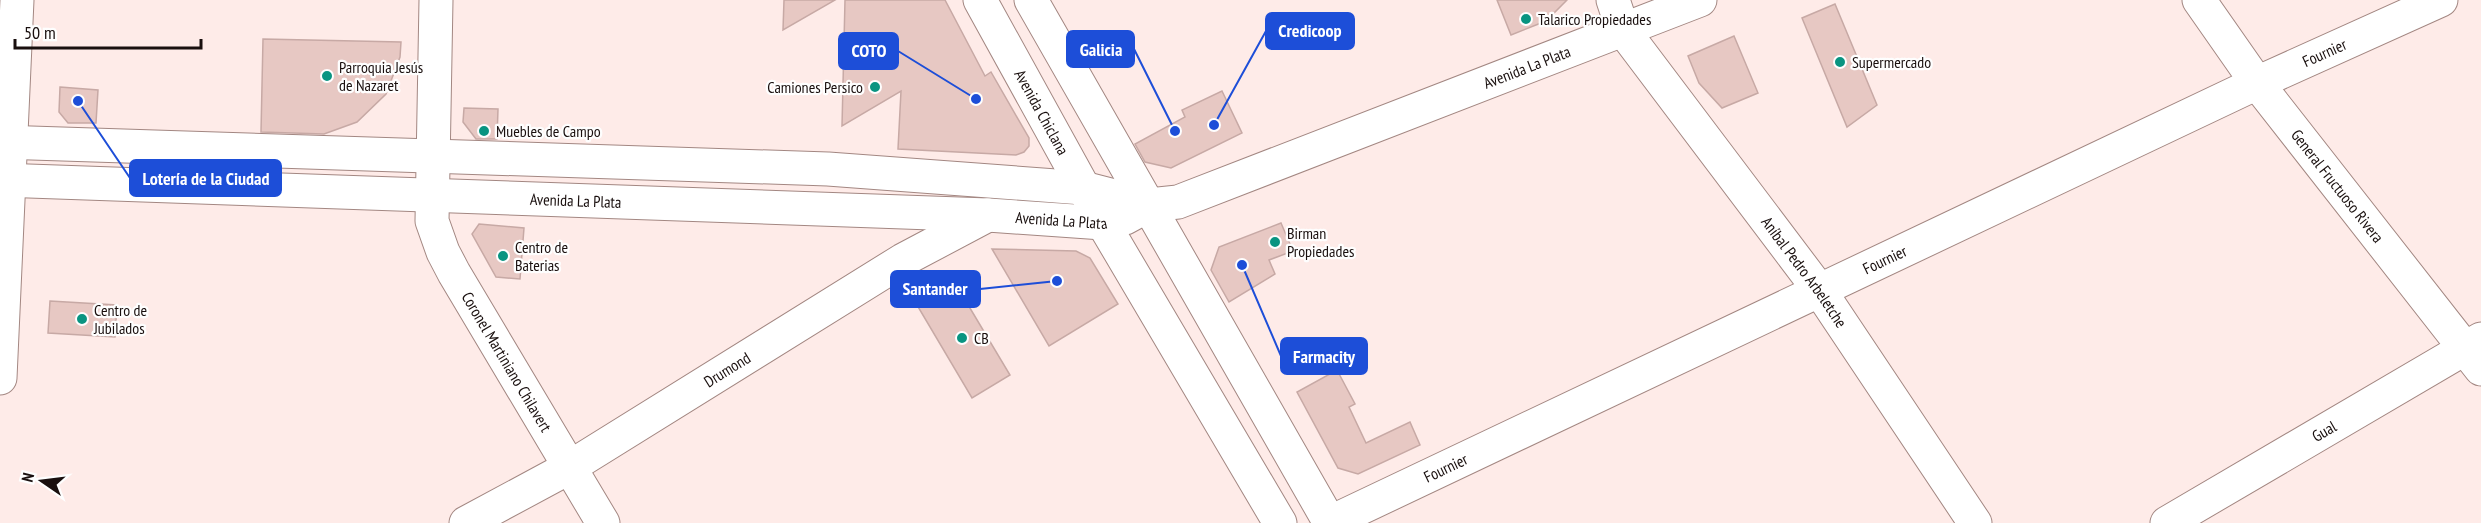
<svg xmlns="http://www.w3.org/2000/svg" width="2481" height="523" font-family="'PT Sans Narrow',sans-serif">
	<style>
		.building { fill: #e7c8c3; stroke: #c7a9a5; stroke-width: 1.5 }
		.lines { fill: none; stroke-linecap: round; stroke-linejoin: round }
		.minor-casing { stroke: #a38782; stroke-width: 35 }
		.major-casing { stroke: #a38782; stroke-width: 35 }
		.minor { stroke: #fff; stroke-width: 33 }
		.major { stroke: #fff; stroke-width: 33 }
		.poi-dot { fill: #099481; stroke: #fefefe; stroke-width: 2 }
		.labels { text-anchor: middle; stroke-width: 4.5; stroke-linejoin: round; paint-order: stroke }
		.poi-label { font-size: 16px; fill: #190f0e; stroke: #fefefe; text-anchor: start }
		.street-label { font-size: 16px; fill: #190f0e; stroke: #fefefe }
		.leader { fill: none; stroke: #1d4ed8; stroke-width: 2 }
		.callout-dot { fill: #1d4ed8; stroke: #fefefe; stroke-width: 2 }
		.callout { fill: #1d4ed8; stroke: #1d4ed8; stroke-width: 2 }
		.callout-label { font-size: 18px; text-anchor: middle; font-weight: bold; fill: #fff }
	</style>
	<rect width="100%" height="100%" fill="#feebe8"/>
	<g class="building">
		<path d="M784,0H835L783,30Z"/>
		<path d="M845,0H945L985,76L991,72L1029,138V146L1024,152L1016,155L898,149L901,91L842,126Z"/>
		<path d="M1497,0H1567L1546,21L1511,35Z"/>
		<path d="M1835,4L1877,105L1847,127L1802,18Z"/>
		<path d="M1734,36L1758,93L1722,108L1699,83L1688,56Z"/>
		<path d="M263,39L401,42L400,57L386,94L357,122L324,134L261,132Z"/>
		<path d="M60,87L98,90L96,123H68L59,112Z"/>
		<path d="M1222,91L1242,133L1171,168L1145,162L1135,144L1185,117L1182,110Z"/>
		<path d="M464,108L498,109L497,139H476L463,122Z"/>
		<path d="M1281,223L1293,251L1269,260L1275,274L1229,302L1211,270L1219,247Z"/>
		<path d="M479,224L524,228L520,279L496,277L472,234Z"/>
		<path d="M992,249L1076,251L1090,258L1118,304L1049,346Z"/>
		<path d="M952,278L1010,375L972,398L914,300Z"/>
		<path d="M50,301L117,305L115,337L48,333Z"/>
		<path d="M1337,370L1355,404L1349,407L1366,443L1410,422L1420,445L1358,474L1338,468L1297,392Z"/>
	</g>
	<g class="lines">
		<g class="minor-casing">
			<g id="minor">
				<path id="s1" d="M436,0L432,221L443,252L454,273L603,523"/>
				<path id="s2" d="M1613,0L1623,30L1820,291L1975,523"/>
				<path id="s3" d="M2199,0L2257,83L2481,369"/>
				<path id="s4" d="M466,523L570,467L903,260L988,215"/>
				<path id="s5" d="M1329,523L2257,83L2441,0"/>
				<path id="s6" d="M2167,523L2481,339"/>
			</g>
		</g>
		<g class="major-casing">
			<g id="major">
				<path id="s7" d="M980,0L1103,223L1280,523"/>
				<path d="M1031,0L1330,523"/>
				<path d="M0,142L828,169L1083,188L1149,205"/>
				<path id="s8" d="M0,180L988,215L1103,223L1125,218L1149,205L1178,202L1700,0"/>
				<path d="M0,378L17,0"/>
			</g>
		</g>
		<use href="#minor" class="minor"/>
		<use href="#major" class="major"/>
	</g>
	<g class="poi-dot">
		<circle cx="1526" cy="19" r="6"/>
		<circle cx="1840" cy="62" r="6"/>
		<circle cx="327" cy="76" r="6"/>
		<circle cx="875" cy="87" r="6"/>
		<circle cx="484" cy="131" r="6"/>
		<circle cx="1275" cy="242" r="6"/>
		<circle cx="503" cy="256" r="6"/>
		<circle cx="82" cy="319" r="6"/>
		<circle cx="962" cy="338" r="6"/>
	</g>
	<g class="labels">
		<g class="poi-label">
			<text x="1538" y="25">Talarico Propiedades</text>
			<text x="1852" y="68">Supermercado</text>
			<text x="339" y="73">Parroquia Jesús<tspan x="339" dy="18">de Nazaret</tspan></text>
			<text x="863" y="93" text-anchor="end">Camiones Persico</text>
			<text x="496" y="137">Muebles de Campo</text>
			<text x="1287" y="239">Birman<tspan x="1287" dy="18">Propiedades</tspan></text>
			<text x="515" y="253">Centro de<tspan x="515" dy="18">Baterias</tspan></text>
			<text x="94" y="316">Centro de<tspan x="94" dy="18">Jubilados</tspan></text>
			<text x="974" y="344">CB</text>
		</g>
		<g class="street-label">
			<text dy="6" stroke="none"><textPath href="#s5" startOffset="1101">Fournier</textPath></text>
			<text dy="6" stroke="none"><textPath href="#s8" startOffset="1557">Avenida La Plata</textPath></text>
			<text dy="6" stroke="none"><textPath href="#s7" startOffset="128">Avenida Chiclana</textPath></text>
			<text dy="6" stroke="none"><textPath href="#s3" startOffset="232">General Fructuoso Rivera</textPath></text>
			<text dy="6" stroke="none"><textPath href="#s8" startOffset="576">Avenida La Plata</textPath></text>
			<text dy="6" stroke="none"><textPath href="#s8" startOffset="1062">Avenida La Plata</textPath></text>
			<text dy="6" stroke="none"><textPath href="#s5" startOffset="615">Fournier</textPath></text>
			<text dy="6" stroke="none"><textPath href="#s2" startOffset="334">Aníbal Pedro Arbeletche</textPath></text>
			<text dy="6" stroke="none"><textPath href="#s1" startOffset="381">Coronel Martiniano Chilavert</textPath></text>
			<text dy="6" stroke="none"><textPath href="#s4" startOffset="303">Drumond</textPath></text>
			<text dy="6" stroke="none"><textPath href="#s6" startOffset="182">Gual</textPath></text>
			<text dy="6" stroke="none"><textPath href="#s5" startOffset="129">Fournier</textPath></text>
		</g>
	</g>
	<path class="leader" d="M1214 125L1266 31M1175 131L1134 49M976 99L898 51M78 101L130 178M1057 281L980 289M1242 265L1281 356"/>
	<g class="callout-dot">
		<circle cx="1214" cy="125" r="6"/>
		<circle cx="1175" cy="131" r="6"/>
		<circle cx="976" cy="99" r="6"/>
		<circle cx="78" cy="101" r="6"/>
		<circle cx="1057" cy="281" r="6"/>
		<circle cx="1242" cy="265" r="6"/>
	</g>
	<g class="callout">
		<rect x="1266" y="13" width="88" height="36" rx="6"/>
		<rect x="1067" y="31" width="67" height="36" rx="6"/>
		<rect x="839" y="33" width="59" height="36" rx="6"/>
		<rect x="130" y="160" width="151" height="36" rx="6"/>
		<rect x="891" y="271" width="89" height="36" rx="6"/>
		<rect x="1281" y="338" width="86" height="36" rx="6"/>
	</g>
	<g class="callout-label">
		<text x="1310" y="37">Credicoop</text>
		<text x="1101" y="56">Galicia</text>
		<text x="869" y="57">COTO</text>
		<text x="206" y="185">Lotería de la Ciudad</text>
		<text x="935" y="295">Santander</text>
		<text x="1324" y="363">Farmacity</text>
	</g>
	<g transform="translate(42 481) rotate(284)" stroke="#fefefe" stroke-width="4.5" paint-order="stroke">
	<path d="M0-4.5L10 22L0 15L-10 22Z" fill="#190f0e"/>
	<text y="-9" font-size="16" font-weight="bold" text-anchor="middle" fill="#190f0e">N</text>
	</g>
	<path d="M15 39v9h186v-9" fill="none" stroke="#190f0e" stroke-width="3"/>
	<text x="24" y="39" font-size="18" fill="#190f0e" stroke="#fefefe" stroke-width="4.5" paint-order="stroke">50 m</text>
</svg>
